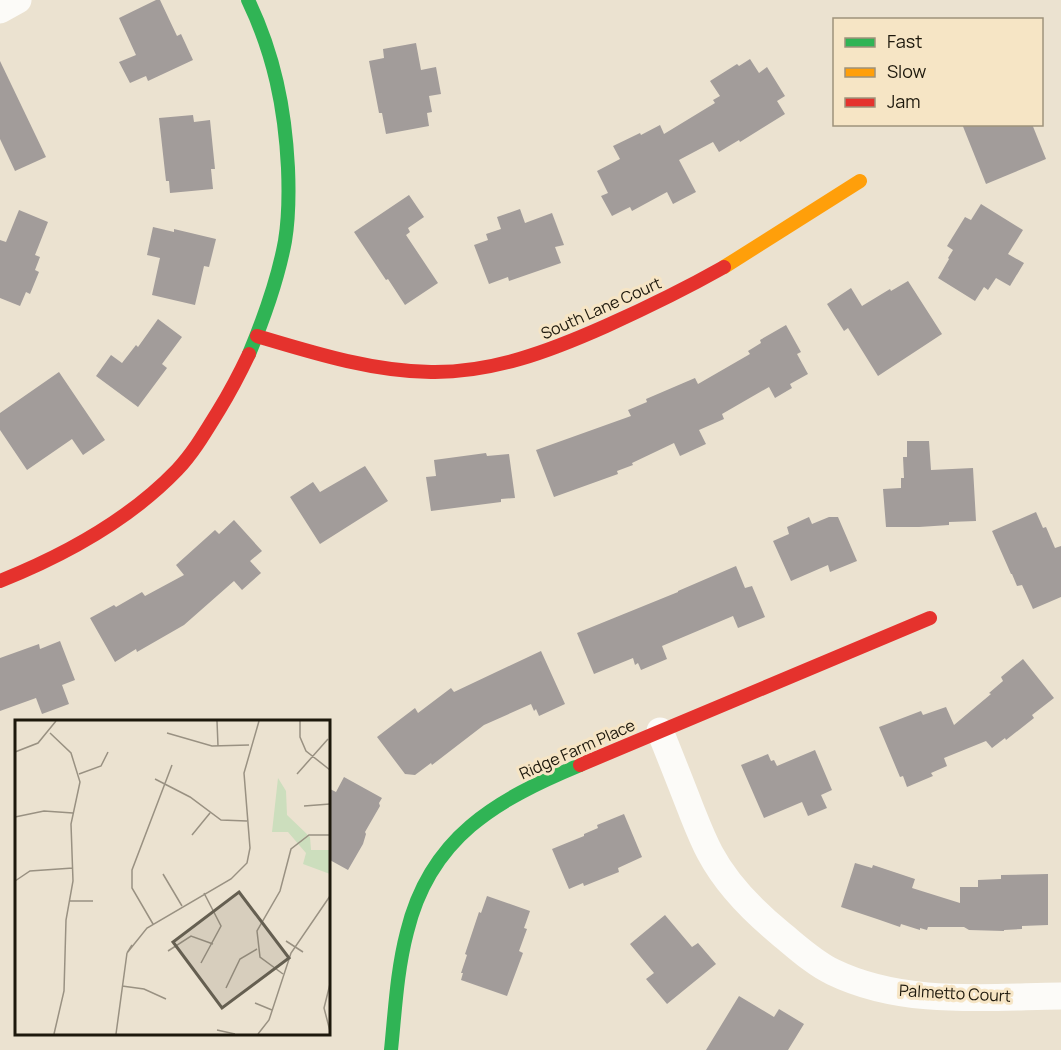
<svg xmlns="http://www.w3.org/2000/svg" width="1061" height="1050" font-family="Manrope,sans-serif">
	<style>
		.building { fill: #a29c9a }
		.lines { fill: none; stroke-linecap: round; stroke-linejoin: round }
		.street { stroke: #fcfbf8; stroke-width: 27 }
		.fast { stroke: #30b455; stroke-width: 14 }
		.slow { stroke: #ff9f0a; stroke-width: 14 }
		.jam { stroke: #e5322d; stroke-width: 14 }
		.labels { text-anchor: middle; stroke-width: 6; stroke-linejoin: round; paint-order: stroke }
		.street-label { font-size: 16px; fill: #1d180c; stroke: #f6e5c5 }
		.inset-road { fill: none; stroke: #999182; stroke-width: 1.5 }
		.view { fill: #655f51; fill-opacity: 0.15; stroke: #655f51; stroke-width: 3 }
		.inset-edge { fill: none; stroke: #1d180c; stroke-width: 3 }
	</style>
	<rect width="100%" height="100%" fill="#ebe2d0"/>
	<g class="building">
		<path d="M156,0H160L177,36L181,34L193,60L148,81L146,76L130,83L119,62L136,55L119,18Z"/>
		<path d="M416,43L421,70L436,67L441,94L429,96L432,112L427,113L429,126L386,134L382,113H379L369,61L384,58L383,49Z"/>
		<path d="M750,59L759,73L767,67L785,96L777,101L785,114L740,142L739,140L719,152L713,142L679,160L696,192L673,204L667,192L632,211L630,207L612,216L601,196L608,193L597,171L620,159L613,146L640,133L641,135L660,125L664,134L715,103L713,100L720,96L710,81L737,64L739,66Z"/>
		<path d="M0,61L46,157L15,171L0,139Z"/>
		<path d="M193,115L194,122L210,120L215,169H211L213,189L170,193L169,181H166L159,118Z"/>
		<path d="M962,124H1032L1046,159L986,184Z"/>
		<path d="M409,195L424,217L408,228L410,232L406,235L438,283L405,305L388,279L386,280L354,232Z"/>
		<path d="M981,204L1023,230L1008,254L1024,263L1010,286L996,278L988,290L984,287L975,301L938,278L949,259L948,258L953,250L947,246L965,217L971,220Z"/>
		<path d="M520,209L525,223L552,213L564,245L555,247L561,263L509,281L508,277L489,284L474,245L488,240L486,234L501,229L497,217Z"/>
		<path d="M19,210L48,222L35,255L40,257L35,270L39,272L30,294L26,292L20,306L0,298V240L6,242Z"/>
		<path d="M153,227L174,232V229L216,239L209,267L204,266L195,305L152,295L160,258L147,255Z"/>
		<path d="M908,281L942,334L878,376L848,328L844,331L827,304L851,288L862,306L890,289L891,291Z"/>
		<path d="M158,319L182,337L162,364L167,368L138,407L96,376L111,355L122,363L136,345L138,347Z"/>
		<path d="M786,325L801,352L797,354L808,374L790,384L792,388L775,398L769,387L722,414L724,419L699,430L706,444L680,456L674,443L632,463L633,465L617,471L618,474L554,497L536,450L631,416L628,410L647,402L646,399L695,378L698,384L750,354L748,351L761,343L760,340Z"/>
		<path d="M59,372L105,440L83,455L72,439L27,470L0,430V413Z"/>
		<path d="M907,441H929L931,470L973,468L976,521L949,522V525L919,527H886L883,489L901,488V478H904L903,457H907Z"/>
		<path d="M486,453L487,456L509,454L515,498L501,499V502L431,511L426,477L436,476L434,460Z"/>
		<path d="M365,466L388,501L320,544L290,497L313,482L320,492Z"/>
		<path d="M1036,512L1043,528L1046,527L1055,548L1061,546V597L1033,609L1022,585L1017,586L1012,574H1011L992,531Z"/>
		<path d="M809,517L812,524L829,517H838L857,561L830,572L828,565L791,581L773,541L789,534L787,527Z"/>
		<path d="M234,520L262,551L250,561L261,573L242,590L234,581L184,625L137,652L136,649L115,662L90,618L114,605L116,607L142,592L145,596L184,575L176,565L215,530L219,534Z"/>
		<path d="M736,566L745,588L752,586L765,617L738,628L733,616L662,646L667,659L641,670L638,663L635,665L633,658L594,674L577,633L678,592V591Z"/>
		<path d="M60,641L75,680L62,685L69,704L42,714L36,698L0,711V658L39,644L40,649Z"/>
		<path d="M541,651L565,704L539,716L536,709L534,711L531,704L484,725L432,765L431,763L415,775L405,774L377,737L415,708L418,713L451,688L454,692Z"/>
		<path d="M1023,659L1054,698L1032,715L1034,718L1006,740L1005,738L992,748L986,741L944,758L947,766L931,773L933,776L907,787L903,776L900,777L879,727L921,711L923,715L946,707L954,725L991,694L989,693L1003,681L1001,677Z"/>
		<path d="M815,750L832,790L821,795L827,808L808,816L802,802L764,818L741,765L768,754L771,761L774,760L777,766Z"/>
		<path d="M344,777L382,798L379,803L380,806L365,832L366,834L363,844L348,870L328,859V788L336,792Z"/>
		<path d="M624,814L642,857L618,868L619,872L584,886L583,883L569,889L552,849L584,836V834L598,828L597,825Z"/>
		<path d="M855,863L872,868L873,865L915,879L912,888L960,903V887H978V880L1001,879V875L1048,874V925L1022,926V929L1004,930V931L969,930L964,927H928L927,930L920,928V930L901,924L900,927L877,919L841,907Z"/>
		<path d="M487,896L530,911L524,928L527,929L519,951L523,953L507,996L461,980L463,973H461L467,955L465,954L479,912L481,913Z"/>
		<path d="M665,915L692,947L698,943L716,964L667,1004L646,979L654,973L630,944Z"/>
		<path d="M739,996L774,1017L779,1009L804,1024L788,1050H706Z"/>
	</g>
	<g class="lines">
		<g class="street">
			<path d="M0,10L18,0"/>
			<path d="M660,731C670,756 680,781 690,807C696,822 702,838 710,853C727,885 753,911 781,934C797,947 814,963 833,972C903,1006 986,997 1061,996"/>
		</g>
		<g class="fast">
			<path d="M248,0C274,54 285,108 288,168C289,192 289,217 285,241C278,279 264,318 249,354"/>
			<path d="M391,1050C395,1011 397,970 407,932C430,837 496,800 580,765"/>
		</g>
		<path class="slow" d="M724,267L860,181"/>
		<g class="jam">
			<path d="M257,336C314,353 371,371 431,372C492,373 550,351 606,326C646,308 685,289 724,267"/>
			<path d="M0,581C65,555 128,521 177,470C194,452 206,431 219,410C230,392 240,373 249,354"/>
			<path d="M580,765L930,618"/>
		</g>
	</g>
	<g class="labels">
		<g class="street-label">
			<text transform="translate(601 308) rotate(-24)" y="6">South Lane Court</text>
			<text transform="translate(577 749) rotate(-24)" y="6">Ridge Farm Place</text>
			<text transform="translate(955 993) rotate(3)" y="6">Palmetto Court</text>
		</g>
	</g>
	<g transform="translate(15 720)">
		<rect width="315" height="315" fill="#ebe2d0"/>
		<path d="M263,58L271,71L272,95L295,117L296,130H315V154L288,144L291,133L273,112H257Z" fill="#ccdebd"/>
		<path class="inset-road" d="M202,1L203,26M285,1V17L291,31L315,50M35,13L56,33L65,62L56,104L58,161L51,200L49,271L39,314M152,13L197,26L234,25M0,32L23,23L41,1M64,54L86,46L93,32M282,54L313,19M140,59L175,77L206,100L232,101M289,86L315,84M0,97L29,91L58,93M177,115L195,93M148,154L167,186M0,161L15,151L58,148M54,181H78M138,204L117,168V150L157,45M271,221L288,232M117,225L112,233L132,208L216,159L232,143L235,128L229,53L244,1M153,231L176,216L198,224M186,243L206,206L189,173M268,254L245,237L242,211L265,171L276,129L294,115H315M315,264L309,288L315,311M107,266L129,269L151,279M211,268L225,239L242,229M240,283L257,290M202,310L220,314M101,314L112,233M243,314L254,300L276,233L315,176"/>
		<path class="view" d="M224,172L274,238L207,288L158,222Z"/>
		<rect width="315" height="315" class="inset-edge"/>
	</g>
	<rect x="833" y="18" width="210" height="108" fill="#f6e5c5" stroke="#9f937b" stroke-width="1.5"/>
	<rect x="845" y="38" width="30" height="9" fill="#30b455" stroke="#9f937b" stroke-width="1.5"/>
	<text x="887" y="48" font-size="18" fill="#1d180c">Fast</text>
	<rect x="845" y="68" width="30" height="9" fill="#ff9f0a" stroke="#9f937b" stroke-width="1.5"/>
	<text x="887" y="78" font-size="18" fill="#1d180c">Slow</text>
	<rect x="845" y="98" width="30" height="9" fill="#e5322d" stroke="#9f937b" stroke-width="1.5"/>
	<text x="887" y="108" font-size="18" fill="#1d180c">Jam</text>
</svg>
